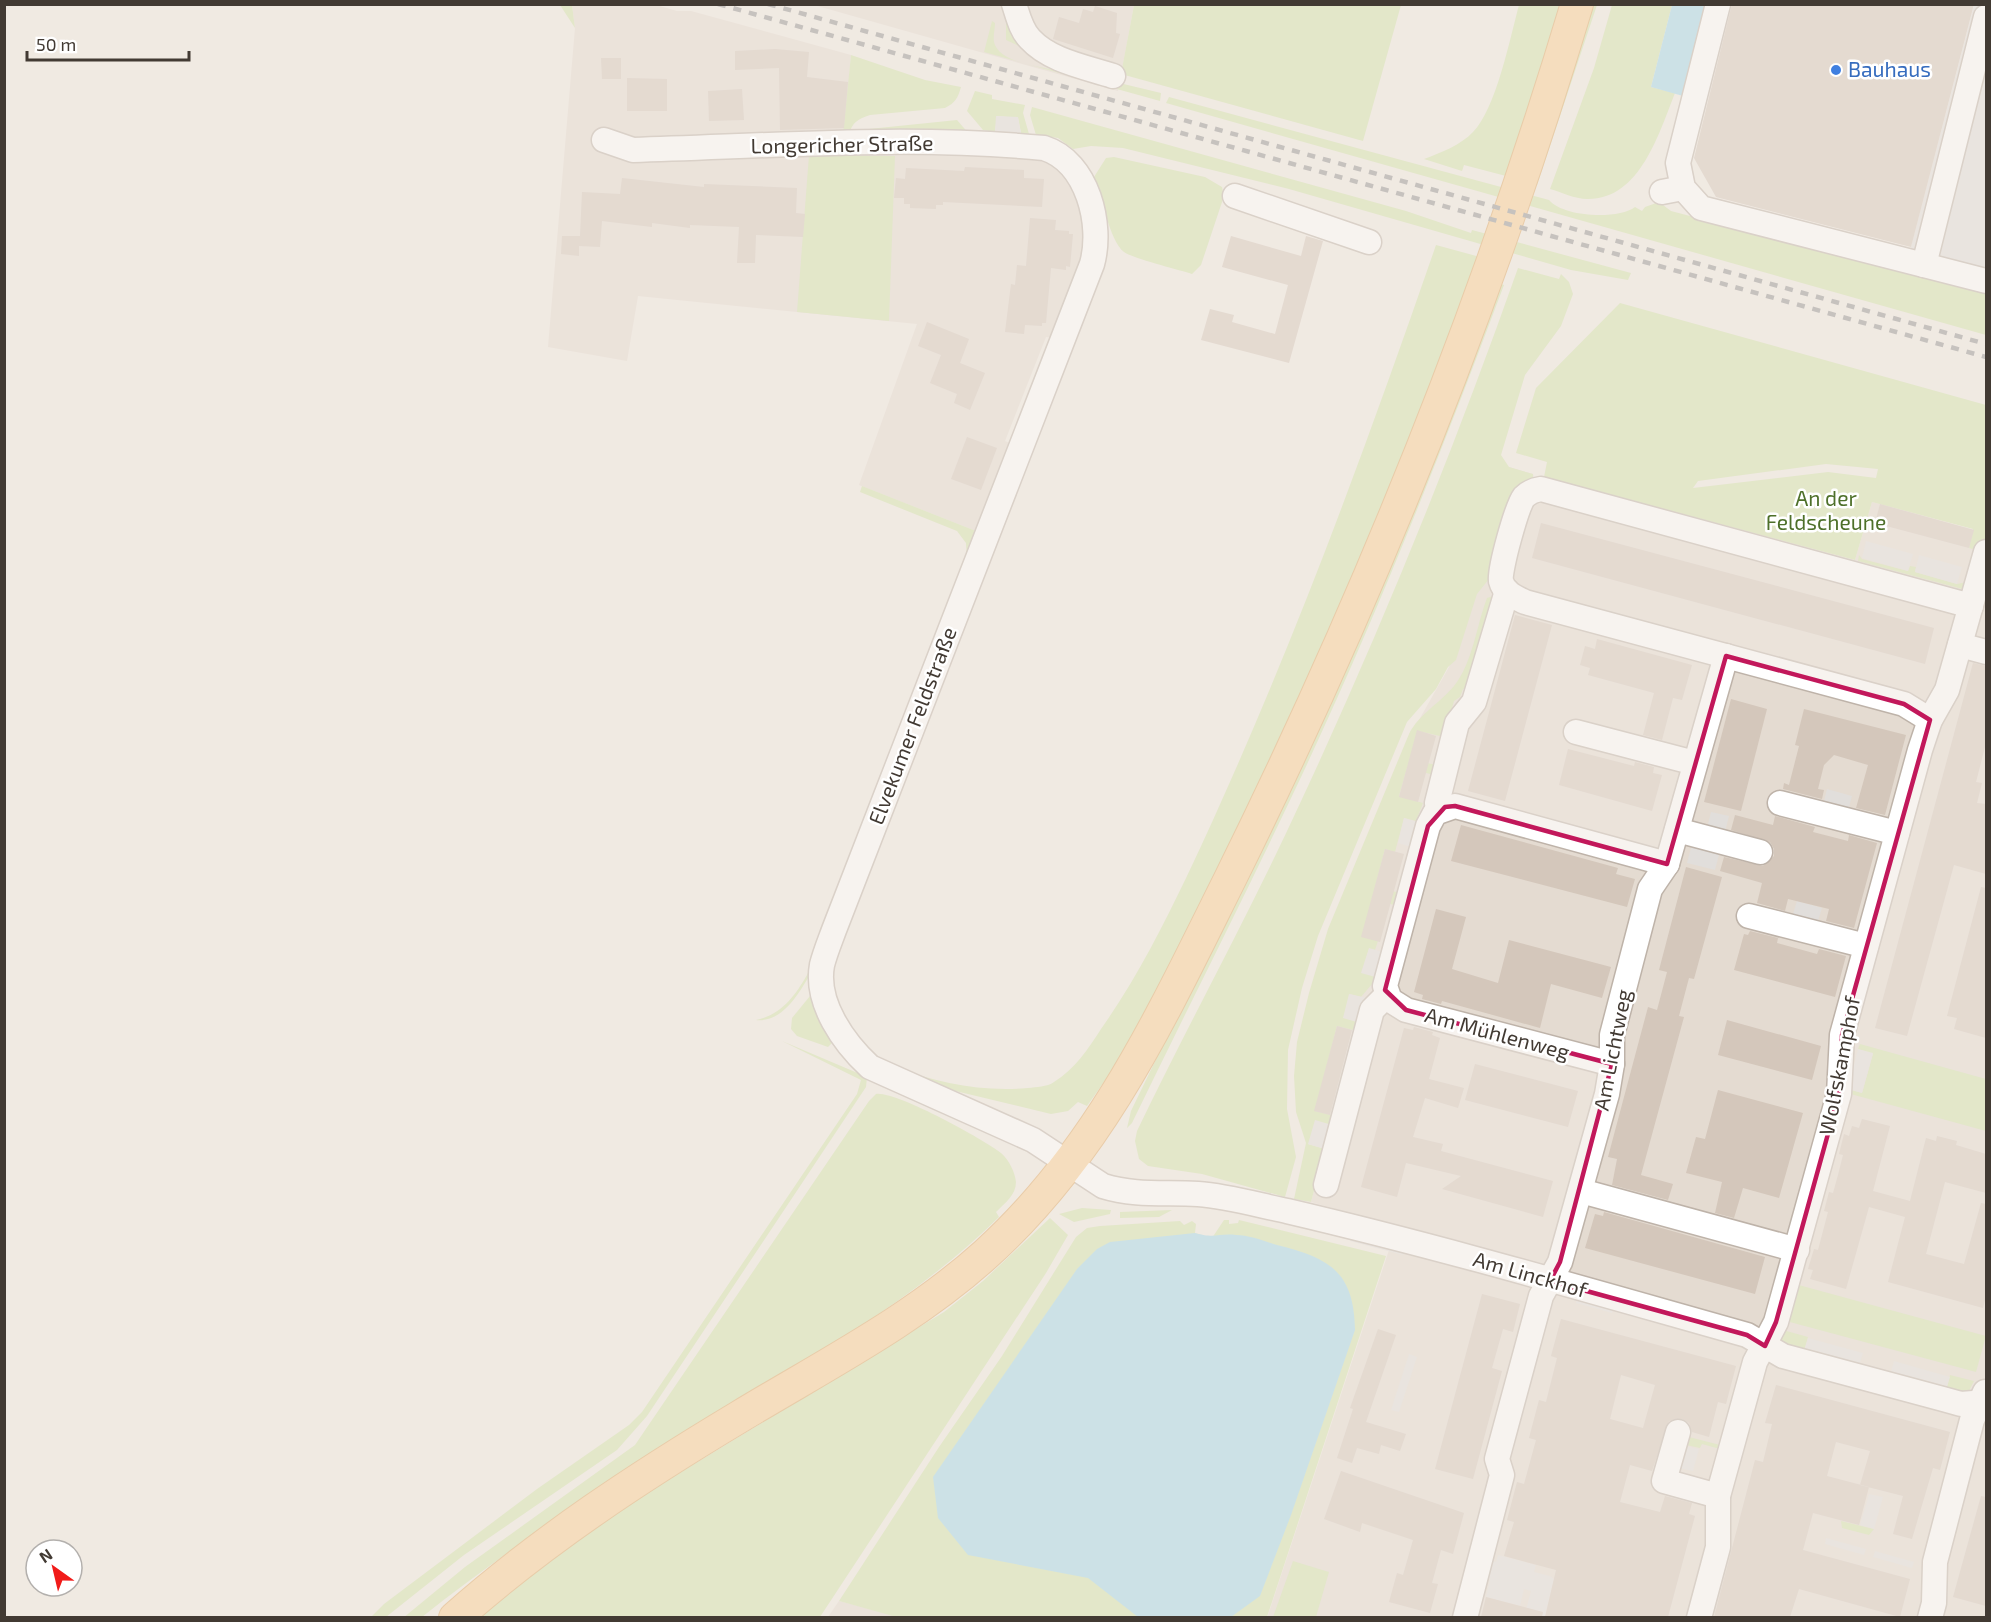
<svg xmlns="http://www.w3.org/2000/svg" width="1991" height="1622" font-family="'Exo 2',sans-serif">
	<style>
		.residential { fill: #e4dbd1 }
		.green { fill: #d2e4ac; fill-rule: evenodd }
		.parking { fill: #e1dedb }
		.water { fill: #a0d8ec }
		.building { fill: #d4c7bb; fill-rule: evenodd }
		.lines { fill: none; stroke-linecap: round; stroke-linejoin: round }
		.minor-casing { stroke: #beb3a9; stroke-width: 27 }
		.major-casing { stroke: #dea863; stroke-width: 34 }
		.minor { stroke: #fff; stroke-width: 24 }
		.major { stroke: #face92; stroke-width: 32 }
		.rail { stroke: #929292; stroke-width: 4.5; stroke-dasharray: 8 8; stroke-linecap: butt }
		.marked { fill: none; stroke: #c2185b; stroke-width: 4.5; stroke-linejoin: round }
		.shop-dot { fill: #3f7fe0; stroke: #fff; stroke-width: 2 }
		.labels { text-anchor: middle; stroke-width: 5; stroke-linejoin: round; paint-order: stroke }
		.shop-label { font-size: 21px; fill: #366cbe; stroke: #fff; text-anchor: start }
		.street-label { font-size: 21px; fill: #423a33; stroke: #fff }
		.park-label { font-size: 21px; fill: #4e702a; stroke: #fff }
	</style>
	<rect width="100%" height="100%" fill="#f0eae2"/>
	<g class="residential">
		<path d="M572,5H656L677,11H691L851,55L843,155L1035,157L1054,164L1069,182L1082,209L1085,252L1054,338L1046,337L1005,441L1014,445L981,533L859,485L917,324L638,296L627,361L548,347L575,28Z"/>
		<path d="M814,5H1134L1118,91Z"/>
		<path d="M1509,467L1533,474L1534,479L1544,477L1855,560L1872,502L1986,533V1617L1267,1618L1397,1226L1311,1202L1325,1149L1306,1143L1415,727L1449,667Z"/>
		<path d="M839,1601L900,1617H828Z"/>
	</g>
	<g class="green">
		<path d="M560,5H572L575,28Z"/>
		<path d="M1134,5H1401L1363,141L1121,74Z"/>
		<path d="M1519,5H1564L1506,176L1464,165L1462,171L1424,159C1440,153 1461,145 1473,132C1496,109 1510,38 1519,5Z"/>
		<path d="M1590,5H1597L1537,185L1532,184Z"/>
		<path d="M1612,5H1672L1651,87L1675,93C1659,133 1640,200 1587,199C1575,199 1561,192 1550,189L1594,68Z"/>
		<path d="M1006,15L1049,60L1006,40Z"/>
		<path d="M992,21L995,23C995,29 993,36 994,42C999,63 1040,66 1057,71L1061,69L1161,93L1160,101L984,52Z"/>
		<path d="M851,55L925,80L961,87C958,98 955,103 945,108L870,115C858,119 852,122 849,135L843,134Z"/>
		<path d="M975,91L992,95V99L1025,105L1023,113L1029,134L1021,133L1018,118L997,116L995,132L983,130L967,111Z"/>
		<path d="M1169,97L1549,200C1563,217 1618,220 1635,207L1642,211L1645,207L1659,202L1671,211L1986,294V335L1166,103Z"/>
		<path d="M1032,107L1406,211L1471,233L1472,230L1631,273L1628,280L1571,270L1289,189L1123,148L1091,146L1073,149L1058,138L1036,135L1030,115Z"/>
		<path d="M957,120L970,135L862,131L869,129Z"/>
		<path d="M809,155L895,156L889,321L797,312Z"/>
		<path d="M1114,157L1205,177L1222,187L1224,196L1201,265L1192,274C1177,269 1134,259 1124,252C1109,240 1102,195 1094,177L1106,158Z"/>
		<path d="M1436,245L1480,257L1449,343L1342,610L1201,913L1116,1065L1087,1106L1078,1102L1068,1111L1051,1114L947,1089L894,1067C938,1083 981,1092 1028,1088C1036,1087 1047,1087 1054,1082C1074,1070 1089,1048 1101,1029C1135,981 1161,930 1187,876C1284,671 1362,459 1436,245Z"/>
		<path d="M1518,268L1559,279L1561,274L1569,282L1573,294L1561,326L1525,375L1501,455L1509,467L1533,474V479L1493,574L1477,594L1456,660L1448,667L1436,689L1407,722L1318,936L1302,988L1288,1050L1287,1109L1296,1157L1285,1197L1202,1174L1148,1166L1139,1159L1135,1141L1137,1131C1186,1029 1240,931 1288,829C1374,647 1451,458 1518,268Z"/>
		<path d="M1498,283L1504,285C1442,451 1377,615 1302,775C1247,892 1188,1007 1132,1123L1127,1128L1131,1111L1177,1016Z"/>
		<path d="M1620,303L1986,405V540L1980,551L1969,548L1973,529L1872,502L1855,560L1544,477L1547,462L1516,453L1536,388ZM1826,464L1878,469L1876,478L1828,472L1693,488L1698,481Z"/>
		<path d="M862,486L981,533L813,969C801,990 784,1023 756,1020C781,1015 795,996 807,975L967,559L966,543L957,531L860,492Z"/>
		<path d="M1859,555L1862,559L1908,571L1910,566L1916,567L1915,572L1957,584L1967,582L1966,590L1858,561Z"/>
		<path d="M1493,596H1498L1471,691L1463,689L1460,697L1454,701L1444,737L1418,731L1410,759L1436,765L1434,775L1407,768L1399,796L1423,803L1416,821L1404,818L1395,852L1385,849L1375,887L1401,893L1398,906L1371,899L1378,941L1375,950L1369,949L1362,972L1379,978L1375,987L1372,984L1361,997L1350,994L1360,1023L1357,1031L1337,1026L1315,1111L1335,1116L1332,1125L1308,1144L1325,1149L1311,1202L1294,1199L1306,1143L1296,1112L1294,1076L1297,1042L1309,993L1328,929L1409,734C1419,714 1440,703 1454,686C1473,662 1476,627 1487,598Z"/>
		<path d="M814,995L833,1042L828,1047L797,1036L791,1029L792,1018L810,996Z"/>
		<path d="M782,1041L867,1077L866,1087L647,1416L617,1450L464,1555L386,1617L370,1618L384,1604L537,1489L629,1425L642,1412L857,1094L861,1080Z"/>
		<path d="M1860,1044L1986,1079V1131L1847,1093L1848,1089L1862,1093L1873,1054L1858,1049Z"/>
		<path d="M876,1094C896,1091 983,1139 1001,1153C1009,1160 1015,1172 1016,1182C1016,1195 1005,1203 996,1212L999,1217C926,1289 840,1340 753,1395C640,1465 526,1534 422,1617L403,1618L465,1567L635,1445L869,1101Z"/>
		<path d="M1082,1208L1111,1210L1110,1214L1074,1222L1059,1214Z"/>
		<path d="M1172,1210L1159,1217L1120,1218V1212Z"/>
		<path d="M1050,1218L1068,1235L1046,1273L820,1617L479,1618L512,1588L612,1514L944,1312L983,1281Z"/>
		<path d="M1224,1220H1229V1224L1238,1223L1239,1220L1386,1256L1267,1617L900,1618L839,1601L939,1447L1002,1356L1076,1237L1087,1228L1100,1226L1180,1221L1184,1225L1192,1221L1196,1224L1195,1233L1212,1238Z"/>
		<path d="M1795,1284L1986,1336L1976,1372L1786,1321Z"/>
		<path d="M1783,1330L1808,1337L1804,1351L1783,1344L1781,1338Z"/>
		<path d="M1950,1375L1974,1381L1968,1393L1946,1390Z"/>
		<path d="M1689,1437L1724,1446L1714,1484L1703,1487L1705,1479L1712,1481L1720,1449L1702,1444L1700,1448L1686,1445Z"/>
		<path d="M1841,1521L1874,1529L1869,1535L1842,1528Z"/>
		<path d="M1293,1561L1329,1572L1316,1617H1273Z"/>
	</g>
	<g class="parking">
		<path d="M1974,5H1986V294L1904,273Z"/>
		<path d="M996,116L1018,117L1021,133L995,132Z"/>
		<path d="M1866,541L1913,554L1908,571L1862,558Z"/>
		<path d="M1919,555L1962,567L1957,584L1915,572Z"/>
		<path d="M1827,789L1852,796L1848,811L1823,805Z"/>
		<path d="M1711,812L1729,816L1725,832L1707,828Z"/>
		<path d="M1404,818L1421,823L1414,848L1398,843Z"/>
		<path d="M1692,844L1720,851L1715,870L1687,863Z"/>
		<path d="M1797,901L1822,908L1817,924L1792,917Z"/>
		<path d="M1369,948L1386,953L1379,978L1361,973Z"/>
		<path d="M1349,994L1367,998L1360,1023L1343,1018Z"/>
		<path d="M1858,1049L1873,1053L1862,1093L1848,1089Z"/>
		<path d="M1315,1120L1332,1125L1325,1149L1308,1144Z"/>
		<path d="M1352,1236L1404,1250L1403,1255L1350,1241Z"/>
		<path d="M1578,1298L1614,1308L1612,1313L1576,1303Z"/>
		<path d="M1808,1338L1863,1353L1859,1366L1804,1351Z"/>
		<path d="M1409,1354L1417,1357L1399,1412L1391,1410Z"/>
		<path d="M1894,1361L1950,1377L1946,1390L1890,1375Z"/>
		<path d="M1685,1446L1699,1449L1693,1471L1679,1468Z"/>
		<path d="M1869,1494L1883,1497L1874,1529L1860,1525Z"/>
		<path d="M1826,1538L1866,1549L1864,1555L1825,1544Z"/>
		<path d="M1875,1551L1914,1562L1912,1568L1873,1557Z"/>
		<path d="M1498,1555L1536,1565L1534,1572L1550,1576L1554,1579L1545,1616L1548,1617H1524L1531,1591L1524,1589L1520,1606L1486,1597L1490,1579L1485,1577L1489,1560L1496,1562Z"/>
	</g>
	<g class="water">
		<path d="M1672,5H1707L1683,96L1651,87Z"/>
		<path d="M1195,1233C1216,1239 1218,1233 1236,1235C1249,1235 1264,1241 1277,1245C1330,1258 1354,1272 1355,1330L1291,1515L1260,1596L1231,1617H1138L1088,1578L968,1555L938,1518L933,1477L1077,1269L1097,1249L1110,1242Z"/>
	</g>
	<g class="building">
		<path d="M1732,4H1974L1911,247L1716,197L1694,158Z"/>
		<path d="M1095,6L1117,13L1116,33L1120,34L1113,58L1053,39L1059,17L1079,23L1083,9L1093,12Z"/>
		<path d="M775,49L809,52L807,77L848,82L844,128L780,130L779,68L735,70V51Z"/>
		<path d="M601,58H621V79H602Z"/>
		<path d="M627,78L667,79V111H627Z"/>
		<path d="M742,89L744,120L709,121L708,91Z"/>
		<path d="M965,167L1024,170V178L1044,179L1042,207L943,202V205H936V209L910,208V204H904V198H894L896,178L905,179L906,168L964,171Z"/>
		<path d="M622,178L704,187V184L797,188L796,213L805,214L803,237L756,235L755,263H737L739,227L690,225V228L652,223V227L602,221L600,247L579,246V256L561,254L562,236H580L582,192L620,194Z"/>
		<path d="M1030,218L1056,220L1055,230L1069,231V234H1073L1070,267L1066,266V270L1051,268L1046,323H1042V326L1025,325L1024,334L1005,332L1011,284L1015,285L1017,265L1026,266Z"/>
		<path d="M1231,236L1301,256L1306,236L1323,241L1289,363L1201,340L1210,309L1234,315L1232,322L1275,334L1288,285L1222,267Z"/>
		<path d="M927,322L969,339L960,363L985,373L970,410L954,403L957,394L930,383L941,355L918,346Z"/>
		<path d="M967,437L997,448L981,490L951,479Z"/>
		<path d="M1880,504L1974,530L1969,548L1875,523Z"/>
		<path d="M1541,523L1934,628L1925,664L1532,558Z"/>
		<path d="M1515,615L1552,625L1505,801L1468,791Z"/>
		<path d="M1597,639L1692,665L1682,700L1673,698L1662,740L1643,735L1654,693L1588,675L1590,668L1580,665L1585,646L1595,649Z"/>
		<path d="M1973,663L1986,666V743L1976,782L1982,783L1977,803L1986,804V874L1954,865L1907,1036L1875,1028Z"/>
		<path d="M1731,699L1767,709L1741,811L1704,802Z"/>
		<path d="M1804,709L1906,735L1885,815L1856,808L1868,765L1834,755L1824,765L1818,789L1824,790L1822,799L1783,789L1784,783L1789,785L1799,746L1795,745Z"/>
		<path d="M1417,730L1436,736L1418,802L1399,797Z"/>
		<path d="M1568,749L1634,766L1635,762L1654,767L1653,773L1662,775L1652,811L1559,785Z"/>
		<path d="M1735,815L1773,825L1775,816L1815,827L1813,832L1848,841L1849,835L1877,843L1854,928L1826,921L1829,909L1788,899L1785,911L1757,903L1762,883L1720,871L1724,857L1763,866L1774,856V849L1770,842L1731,830Z"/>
		<path d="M1461,825L1618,868L1616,874L1635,879L1627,907L1451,861Z"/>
		<path d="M1385,849L1404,854L1380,942L1361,937Z"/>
		<path d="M1686,867L1722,877L1694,979L1689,978L1679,1016L1684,1017L1641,1175L1673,1184L1668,1200L1612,1185L1617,1159L1608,1157L1648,1007L1657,1010L1667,972L1659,970Z"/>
		<path d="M1981,887L1986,888V1038L1954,1029L1957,1018L1947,1016Z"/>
		<path d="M1436,909L1466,917L1452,969L1498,983L1509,940L1611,967L1602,998L1551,984L1540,1028L1442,1001L1441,1004L1422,999L1423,995L1414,992Z"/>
		<path d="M1750,931L1778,938L1777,943L1817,954L1819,949L1846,956L1835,997L1734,970L1744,934L1748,935Z"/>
		<path d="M1727,1020L1821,1046L1812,1080L1718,1055Z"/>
		<path d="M1337,1026L1352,1030L1330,1115L1314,1111Z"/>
		<path d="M1414,1027L1433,1032L1432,1035L1440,1038L1429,1079L1464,1088L1458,1108L1425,1098L1413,1137L1443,1144L1441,1151L1553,1181L1543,1217L1442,1189L1461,1176L1406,1163L1397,1197L1361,1187L1404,1028L1413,1030Z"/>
		<path d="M1475,1064L1578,1091L1568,1127L1465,1100Z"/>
		<path d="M1718,1090L1803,1113L1779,1198L1743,1188L1734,1218L1715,1213L1722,1182L1686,1173L1696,1137L1705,1139Z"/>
		<path d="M1862,1119L1890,1126L1873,1191L1910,1201L1926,1138L1936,1141L1937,1136L1957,1141L1956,1145L1986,1154V1193L1945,1182L1926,1254L1964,1264L1981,1203L1986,1204V1296L1983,1308L1888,1282L1905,1217L1869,1207L1846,1289L1810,1279L1813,1270L1808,1269L1814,1249L1818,1250L1828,1212L1824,1211L1829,1192L1833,1193L1838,1175L1843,1155L1839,1154L1844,1134L1849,1136L1852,1126L1859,1128Z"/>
		<path d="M1604,1212L1765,1257L1755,1294L1585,1248L1595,1214L1603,1216Z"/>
		<path d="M1482,1294L1520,1304L1513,1332L1503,1329L1492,1368L1502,1371L1473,1479L1435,1469Z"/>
		<path d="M1561,1319L1736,1366L1726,1404L1718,1402L1709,1437L1692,1432L1689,1423L1682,1419L1669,1421L1652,1471L1630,1465L1620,1502L1660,1512L1665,1496L1692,1503L1689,1514L1695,1516L1668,1617H1545L1556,1570L1504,1556L1514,1522L1507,1520L1517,1482L1524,1484L1536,1440L1529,1438L1539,1400L1546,1402L1557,1358L1551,1356ZM1621,1375L1655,1385L1643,1428L1610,1419Z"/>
		<path d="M1378,1329L1396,1335L1366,1422L1406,1434L1400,1451L1381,1445L1379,1454L1357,1448L1352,1463L1337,1458L1353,1409L1350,1408Z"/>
		<path d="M1776,1385L1950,1432L1940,1470L1933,1468L1912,1539L1893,1534L1903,1496L1860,1485L1870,1451L1836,1442L1827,1476L1869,1487L1859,1525L1813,1513L1803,1550L1910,1579L1900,1617L1799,1589L1790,1617H1714L1755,1460L1763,1462L1772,1424L1765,1423Z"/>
		<path d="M1341,1471L1464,1513L1453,1554L1441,1550L1432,1583L1438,1584L1430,1613L1389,1602L1397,1573L1403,1575L1413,1540L1362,1523L1360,1532L1324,1519Z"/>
		<path d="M1981,1496L1986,1497V1606L1953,1597Z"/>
		<path d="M1486,1597L1543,1612L1542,1617H1481Z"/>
	</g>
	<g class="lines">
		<g class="minor-casing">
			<g id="minor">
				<path d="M1014,4C1018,16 1021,30 1030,39C1050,61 1086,67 1113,76"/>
				<path d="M1718,4L1678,163L1683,188L1701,208L1986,281"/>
				<path d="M604,140L633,150C770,146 908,135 1044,148C1088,162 1103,225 1092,264L834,930C830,941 825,953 822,965C815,1003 844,1043 870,1067L1033,1140L1103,1186C1135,1196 1165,1192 1198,1194C1227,1196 1258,1205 1287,1211C1441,1247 1594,1292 1747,1335L1783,1356L1943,1399L1961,1404L1986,1402"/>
				<path d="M1662,192L1683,188"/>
				<path d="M1235,196L1369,242"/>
				<path d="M1924,265L1986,17"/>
				<path d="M1960,645L1986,652"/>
				<path d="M1930,720L1904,704L1525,602C1515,597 1504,593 1501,581C1499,570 1517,506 1524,497C1529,492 1534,490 1541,489L1971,606"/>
				<path d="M1576,732L1695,763"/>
				<path d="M1780,803L1897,833"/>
				<path d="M1439,811L1437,803L1457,723L1474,702L1507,591"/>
				<path d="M1677,830L1760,852"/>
				<path d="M1749,916L1866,946"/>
				<path d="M1612,1064L1406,1010L1390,1000L1385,986L1428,826L1435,813L1455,806L1667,864"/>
				<path d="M1326,1185L1372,1010L1387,995"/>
				<path d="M1581,1191L1797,1250"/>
				<path d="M1678,1432L1664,1481L1718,1496"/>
				<path d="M1465,1618L1502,1475L1497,1459L1541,1296L1560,1262L1607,1094L1612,1064V1035L1650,889L1667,864L1726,656"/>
				<path d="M1699,1618L1718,1547V1496L1755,1362L1776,1322L1839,1094L1842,1035L1920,750L1930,720L1947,690L1986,552"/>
				<path d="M1930,1618L1934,1603L1935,1562L1972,1420L1985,1392"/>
			</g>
		</g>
		<g class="major-casing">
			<path id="major" d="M455,1618C543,1540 639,1477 739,1417C823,1366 912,1321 986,1254C1101,1150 1162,1015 1230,879C1369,598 1487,305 1577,4"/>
		</g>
		<use href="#minor" class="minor"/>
		<use href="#major" class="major"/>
		<g class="rail">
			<path d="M718,4L1986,357"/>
			<path d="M768,4L1986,344"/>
		</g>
	</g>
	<path d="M0 0H1991V1622H0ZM1726,656L1904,704L1930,720L1842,1035L1839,1094L1776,1322L1765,1346L1747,1335L1550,1281L1560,1262L1612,1064L1406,1010L1385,990L1428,826L1445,807L1455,806L1667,864Z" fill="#f0eae2" fill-opacity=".55" fill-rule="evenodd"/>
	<path class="marked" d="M1726,656L1904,704L1930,720L1842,1035L1839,1094L1776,1322L1765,1346L1747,1335L1550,1281L1560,1262L1612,1064L1406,1010L1385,990L1428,826L1445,807L1455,806L1667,864Z"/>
	<circle class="shop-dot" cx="1836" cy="70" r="6"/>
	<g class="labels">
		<g class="shop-label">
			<text x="1848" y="77">Bauhaus</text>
		</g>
		<g class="street-label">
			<text transform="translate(842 145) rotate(-1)" y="7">Longericher Straße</text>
			<text transform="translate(913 726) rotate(-69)" y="7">Elvekumer Feldstraße</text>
			<text transform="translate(1497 1034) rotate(15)" y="7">Am Mühlenweg</text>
			<text transform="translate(1613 1050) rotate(-79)" y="7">Am Lichtweg</text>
			<text transform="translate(1840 1066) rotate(-79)" y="7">Wolfskamphof</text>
			<text transform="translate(1530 1275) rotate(16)" y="7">Am Linckhof</text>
		</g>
		<g class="park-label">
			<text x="1826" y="506">An der<tspan x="1826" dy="24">Feldscheune</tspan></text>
		</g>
	</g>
	<rect width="1991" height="1622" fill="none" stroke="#423a33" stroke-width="12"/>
	<g transform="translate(54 1568) rotate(326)"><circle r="28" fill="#ffffff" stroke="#b3b0ad" stroke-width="1.5"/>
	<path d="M0-4.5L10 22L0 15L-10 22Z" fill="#f11b19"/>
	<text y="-9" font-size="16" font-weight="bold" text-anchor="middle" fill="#423a33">N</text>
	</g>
	<path d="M27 51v9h162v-9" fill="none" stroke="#423a33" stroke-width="3"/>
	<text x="36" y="51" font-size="18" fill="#423a33" stroke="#ffffff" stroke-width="4.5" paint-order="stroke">50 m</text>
</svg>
